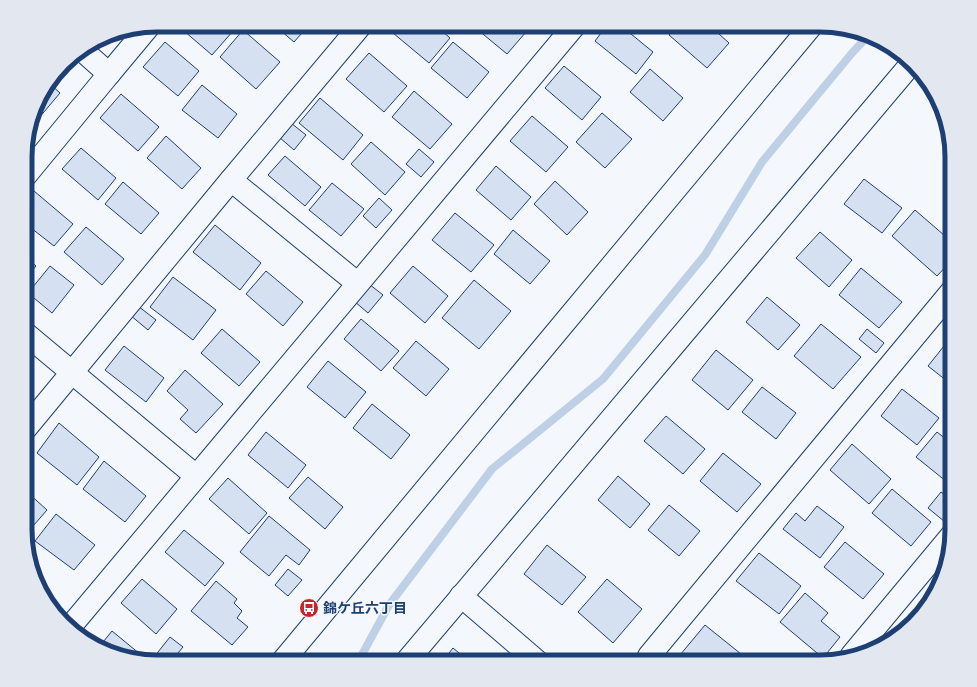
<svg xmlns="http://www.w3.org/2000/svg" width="977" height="687" font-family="'Crimson Pro','Noto Sans JP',serif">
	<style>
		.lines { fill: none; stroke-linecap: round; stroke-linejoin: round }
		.stream { stroke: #bed0e5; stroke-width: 8 }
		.building { fill: #d5e0f0; stroke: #1d3f73 }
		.street-casing { stroke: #1d3f73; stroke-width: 24 }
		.secondary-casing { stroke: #1d3f73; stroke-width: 24 }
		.street { stroke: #f4f7fb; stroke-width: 22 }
		.secondary { stroke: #f4f7fb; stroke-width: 22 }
		.labels { text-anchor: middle; stroke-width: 3; stroke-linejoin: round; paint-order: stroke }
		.poi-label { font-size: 14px; font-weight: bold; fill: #1d3f73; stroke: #f4f7fb; text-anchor: start }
		.rim { fill: none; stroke: #1d3f73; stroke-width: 5 }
	</style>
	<rect width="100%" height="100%" fill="#f4f7fb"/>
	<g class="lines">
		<path class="stream" d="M358,662L389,605L492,469L603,379L705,255L762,162L852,53L869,35"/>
	</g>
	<g class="building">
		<path d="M177,25H225L233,31L212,55Z"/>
		<path d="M274,25H309L294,42Z"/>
		<path d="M399,25H435L450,38L429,63L393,33Z"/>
		<path d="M472,25H518L526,32L507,54Z"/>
		<path d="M607,25H620L653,52L636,74L595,41Z"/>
		<path d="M678,25H709L729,43L707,68L669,35Z"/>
		<path d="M243,30L280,62L256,89L220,57Z"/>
		<path d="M165,42L199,71L178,96L143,67Z"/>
		<path d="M453,42L489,72L467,98L431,68Z"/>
		<path d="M369,53L407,86L384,112L346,79Z"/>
		<path d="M564,66L601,97L582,120L545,88Z"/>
		<path d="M650,69L683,98L663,121L630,92Z"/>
		<path d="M50,84L60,93L38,119L34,115L39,98Z"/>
		<path d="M202,85L237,114L218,138L182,110Z"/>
		<path d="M414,91L452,124L430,149L392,117Z"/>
		<path d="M121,94L159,127L138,151L100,118Z"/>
		<path d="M320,98L363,135L343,160L299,123Z"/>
		<path d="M602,113L632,139L605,168L576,142Z"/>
		<path d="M532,116L568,147L546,172L510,141Z"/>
		<path d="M291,123L306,135L294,150L279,137Z"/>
		<path d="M166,136L201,168L182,189L147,158Z"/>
		<path d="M371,142L405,172L385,195L351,164Z"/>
		<path d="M81,148L116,178L98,200L62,169Z"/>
		<path d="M419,149L434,162L421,177L406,164Z"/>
		<path d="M285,156L321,187L305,206L268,175Z"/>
		<path d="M496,166L531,197L511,220L476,190Z"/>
		<path d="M864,179L902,208L882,233L844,204Z"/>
		<path d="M555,181L588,212L567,235L534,204Z"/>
		<path d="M123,182L159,213L141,234L105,204Z"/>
		<path d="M332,183L364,209L341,236L309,210Z"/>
		<path d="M34,191L73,224L54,246L26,224V201Z"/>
		<path d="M379,198L392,210L376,228L363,216Z"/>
		<path d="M915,210L952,242V260L937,276L892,236Z"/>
		<path d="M455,213L494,245L471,272L432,240Z"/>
		<path d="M215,225L261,263L240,290L193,252Z"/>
		<path d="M86,227L124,259L102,285L64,252Z"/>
		<path d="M513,230L550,261L530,284L494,254Z"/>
		<path d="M820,232L852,260L829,287L796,258Z"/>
		<path d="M26,257L36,266L26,278Z"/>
		<path d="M50,266L74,285L52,313L28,293Z"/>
		<path d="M413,266L448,296L425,323L390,293Z"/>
		<path d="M861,268L902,302L879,328L839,295Z"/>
		<path d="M266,271L303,302L283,326L246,294Z"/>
		<path d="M173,277L216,310L193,340L150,307Z"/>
		<path d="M474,280L511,311L479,349L442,318Z"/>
		<path d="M369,284L383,295L368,313L354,301Z"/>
		<path d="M767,297L800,325L778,350L746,322Z"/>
		<path d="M138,306L156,320L148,330L130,315Z"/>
		<path d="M361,319L399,351L381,371L344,339Z"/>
		<path d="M821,324L861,357L833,389L794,356Z"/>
		<path d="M222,329L260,362L239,386L201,353Z"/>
		<path d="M867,329L884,343L876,353L859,339Z"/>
		<path d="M416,341L449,369L426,396L393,368Z"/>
		<path d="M948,341L952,344V385L928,366Z"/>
		<path d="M124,346L164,378L146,402L105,370Z"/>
		<path d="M716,350L753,380L728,410L692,380Z"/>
		<path d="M328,361L366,392L345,418L307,387Z"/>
		<path d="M185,370L223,404L196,433L180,419L188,410L167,391Z"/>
		<path d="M762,387L796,413L776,439L742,412Z"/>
		<path d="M902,389L939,418L917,445L881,416Z"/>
		<path d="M372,404L410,435L391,459L353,428Z"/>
		<path d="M666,416L705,449L683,474L644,441Z"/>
		<path d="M59,423L99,457L77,485L37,453Z"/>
		<path d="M266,432L306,465L288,488L248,455Z"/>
		<path d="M937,432L952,444V486L916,457Z"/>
		<path d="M852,444L891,479L869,504L830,470Z"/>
		<path d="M723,453L761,484L737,512L700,481Z"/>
		<path d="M104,461L146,496L125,522L83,489Z"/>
		<path d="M618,476L650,504L630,528L598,500Z"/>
		<path d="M308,477L343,507L325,529L289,498Z"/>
		<path d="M228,478L267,513L249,534L209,499Z"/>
		<path d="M892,489L931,522L911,546L872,513Z"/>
		<path d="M26,491L47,510L27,533H26Z"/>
		<path d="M941,492L952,501V514L945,522L928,508Z"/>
		<path d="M669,505L700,531L679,556L648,530Z"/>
		<path d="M817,506L844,527L820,558L783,529L796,513L805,521Z"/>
		<path d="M56,514L95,545L74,570L35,541Z"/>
		<path d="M269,516L310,550L299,565L286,555L269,576L240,552Z"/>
		<path d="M184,530L224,563L205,586L165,552Z"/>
		<path d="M845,542L884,574L863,599L824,567Z"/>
		<path d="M547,545L586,577L562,605L524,574Z"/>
		<path d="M759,553L801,586L779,614L736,581Z"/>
		<path d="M288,569L302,580L288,596L275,585Z"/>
		<path d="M142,579L177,609L156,634L121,603Z"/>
		<path d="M607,579L642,609L613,643L578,612Z"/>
		<path d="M216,581L237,599L234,603L242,611L237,618L248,627L232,645L191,611Z"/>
		<path d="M805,593L828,613L821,621L840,637L823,658L780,622Z"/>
		<path d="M705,625L741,654L734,662H688L680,655Z"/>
		<path d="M112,631L146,659L144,661L114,655L99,647Z"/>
		<path d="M170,637L183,647L178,653L188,662H150Z"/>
		<path d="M453,648L470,662H442Z"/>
	</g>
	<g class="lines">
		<g class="street-casing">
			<g id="street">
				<path d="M82,50L109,74L149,26"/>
				<path d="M26,175L109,74"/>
				<path d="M357,283L231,180L361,25"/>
				<path d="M26,334L196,476"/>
				<path d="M26,428L231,180"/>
				<path d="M461,596L538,662"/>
				<path d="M70,627L575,25"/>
				<path d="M852,655L952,535"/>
				<path d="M656,662L649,656L952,291"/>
			</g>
		</g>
		<g class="secondary-casing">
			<g id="secondary">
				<path d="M282,662L812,25"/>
				<path d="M406,662L911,64"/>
			</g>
		</g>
		<use href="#street" class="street"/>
		<use href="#secondary" class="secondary"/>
	</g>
	<defs>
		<g id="bus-disc" transform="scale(1)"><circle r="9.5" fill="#c62828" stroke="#f4f7fb"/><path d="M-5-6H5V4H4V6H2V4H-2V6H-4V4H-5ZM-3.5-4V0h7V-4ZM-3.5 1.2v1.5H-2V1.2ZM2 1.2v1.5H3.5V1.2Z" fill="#fff"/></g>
	</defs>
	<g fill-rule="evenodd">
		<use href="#bus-disc" x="309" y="608"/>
	</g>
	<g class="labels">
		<g class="poi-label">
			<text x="323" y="613">錦ケ丘六丁目</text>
		</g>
	</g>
	<path d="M0 0H977V687H0ZM157 32H820A125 125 0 0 1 945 157V530A125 125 0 0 1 820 655H157A125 125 0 0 1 32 530V157A125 125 0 0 1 157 32Z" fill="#e3e8f0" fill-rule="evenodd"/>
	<path class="rim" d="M157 32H820A125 125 0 0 1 945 157V530A125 125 0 0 1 820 655H157A125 125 0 0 1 32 530V157A125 125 0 0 1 157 32Z"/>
</svg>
